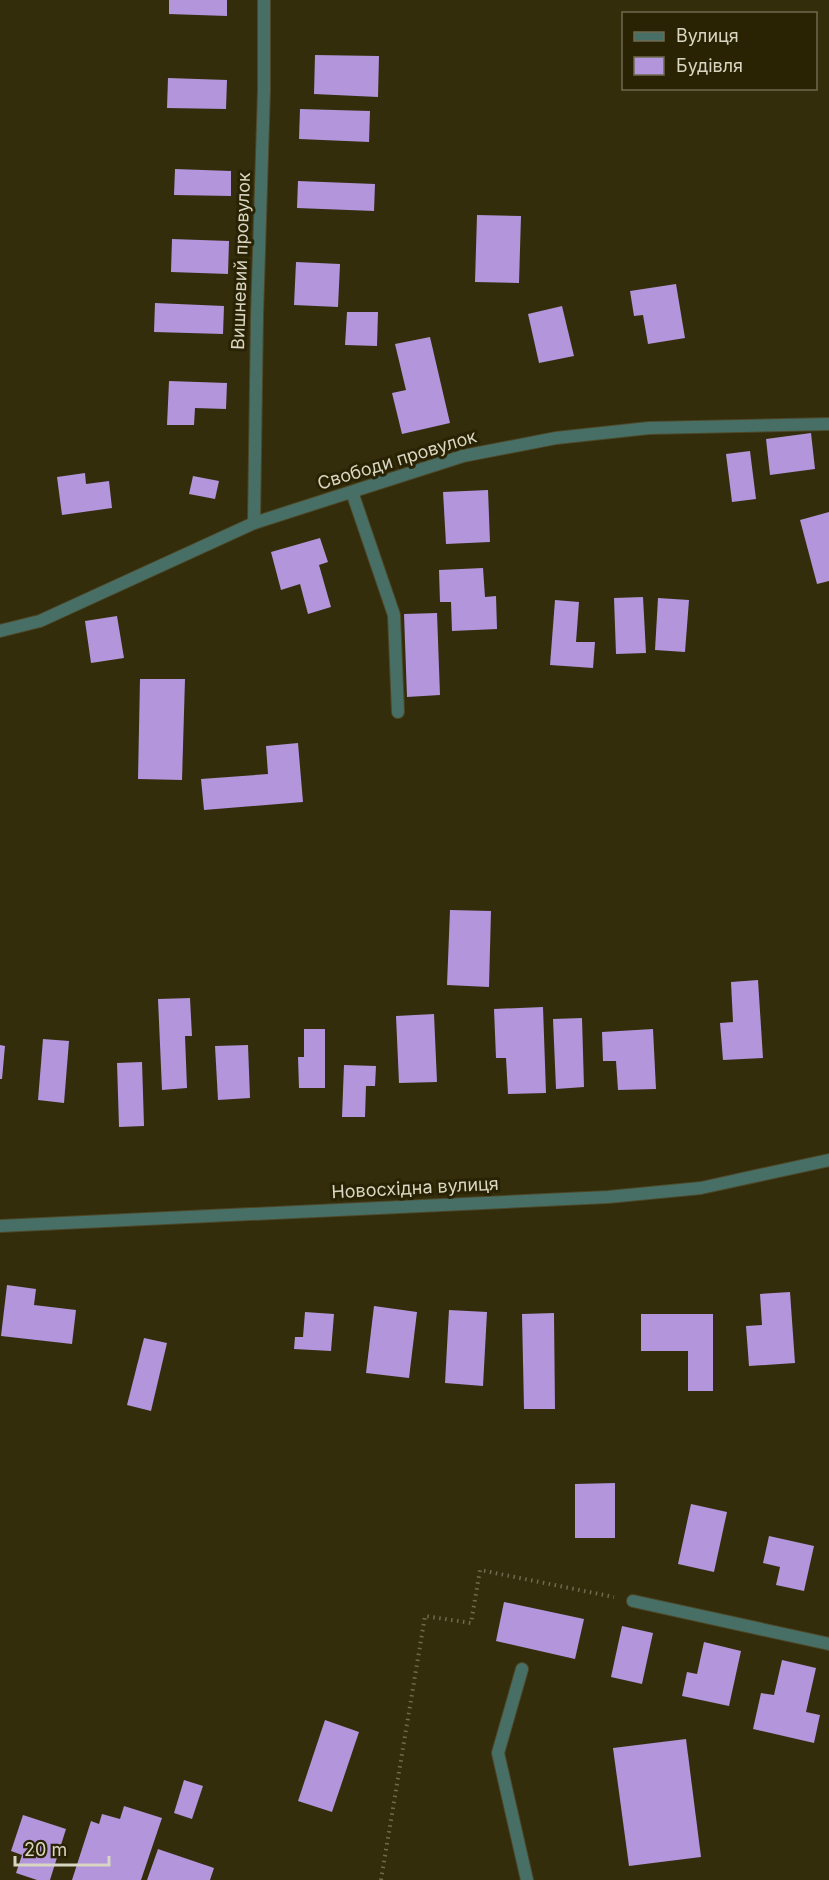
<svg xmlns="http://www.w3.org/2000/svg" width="829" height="1880" font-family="Inter,sans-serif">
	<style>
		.building { fill: #b295db }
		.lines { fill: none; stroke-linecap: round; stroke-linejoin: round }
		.lane-casing { stroke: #4d4829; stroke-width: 14 }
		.street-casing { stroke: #4d4829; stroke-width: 14 }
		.path { stroke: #706b4f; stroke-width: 4; stroke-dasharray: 1.5 4.5; stroke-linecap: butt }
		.lane { stroke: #486f65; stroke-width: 12 }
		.street { stroke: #486f65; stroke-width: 12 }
		.labels { text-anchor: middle; stroke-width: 6; stroke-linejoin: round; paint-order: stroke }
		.street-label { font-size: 18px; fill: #d8d5c2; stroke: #292303 }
	</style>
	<rect width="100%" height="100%" fill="#332d0c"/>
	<g class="building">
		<path d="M169,0H227V16L169,14Z"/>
		<path d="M315,55L379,56L378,97L314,94Z"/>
		<path d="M168,78L227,80L226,109L167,108Z"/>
		<path d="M300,109L370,111L369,142L299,139Z"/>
		<path d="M175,169L231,171V196L174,195Z"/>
		<path d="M298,181L375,184L374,211L297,208Z"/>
		<path d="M477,215L521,216L519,283L475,282Z"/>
		<path d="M172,239L229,241L228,274L171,272Z"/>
		<path d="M296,262L340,264L338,307L294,305Z"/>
		<path d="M676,284L685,338L648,344L643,315L634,316L630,291Z"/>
		<path d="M155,303L224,306L223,334L154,332Z"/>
		<path d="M562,306L574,356L539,363L528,314Z"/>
		<path d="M347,312H378L377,346L345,345Z"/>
		<path d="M430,337L450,423L402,434L392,393L406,390L395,344Z"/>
		<path d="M169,381L227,383L226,409L195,408L194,425H167Z"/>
		<path d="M811,433L815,469L770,475L766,439Z"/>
		<path d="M750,451L756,499L732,502L726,454Z"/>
		<path d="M85,473L86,484L109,481L112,508L62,515L57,477Z"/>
		<path d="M193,476L219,481L215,499L189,494Z"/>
		<path d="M488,490L490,542L446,544L443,492Z"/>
		<path d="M829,512V581L817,584L800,520Z"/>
		<path d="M320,538L328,562L319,565L331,607L308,614L300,584L281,590L271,552Z"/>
		<path d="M483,568L485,597L496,596L497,629L452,631L451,602H440L439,570Z"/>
		<path d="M643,597L646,653L616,654L614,598Z"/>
		<path d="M658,598L689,600L685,652L655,650Z"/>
		<path d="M555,600L579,602L576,642H595L593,668L550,665Z"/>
		<path d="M437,613L440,695L407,697L404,614Z"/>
		<path d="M117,616L124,658L91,663L85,621Z"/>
		<path d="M140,679H185L182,780L138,779Z"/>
		<path d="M298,743L303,802L204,810L201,779L268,774L266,746Z"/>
		<path d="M450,910L491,911L489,987L447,985Z"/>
		<path d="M758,980L763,1058L723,1060L720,1023L733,1022L731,982Z"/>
		<path d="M190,998L192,1036H185L187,1088L162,1090L158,999Z"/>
		<path d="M543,1007L546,1093L508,1094L506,1058H496L494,1009Z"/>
		<path d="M434,1014L437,1082L399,1083L396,1016Z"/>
		<path d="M582,1018L584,1087L556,1089L553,1019Z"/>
		<path d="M304,1029H325V1088H299L298,1057H304Z"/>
		<path d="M653,1029L656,1089L618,1090L616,1061H603L602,1032Z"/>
		<path d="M43,1039L69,1041L64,1103L38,1100Z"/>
		<path d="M0,1045L5,1046L2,1079H0Z"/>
		<path d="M248,1045L250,1098L218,1100L215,1046Z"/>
		<path d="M142,1062L144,1126L119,1127L117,1063Z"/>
		<path d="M344,1065L376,1066L375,1086H366L365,1117H342Z"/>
		<path d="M7,1285L36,1289L34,1305L76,1310L72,1344L1,1336Z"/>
		<path d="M790,1292L795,1363L749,1366L746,1326L762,1325L760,1294Z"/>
		<path d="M374,1306L417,1312L409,1378L366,1373Z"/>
		<path d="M449,1310L487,1312L483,1386L445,1383Z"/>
		<path d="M305,1312L334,1314L331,1351L294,1349L295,1337H303Z"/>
		<path d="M554,1313L555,1409H524L522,1314Z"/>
		<path d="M641,1314H713V1391H688V1351H641Z"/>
		<path d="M144,1338L167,1343L151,1411L127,1405Z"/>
		<path d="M615,1483V1538H575V1484Z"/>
		<path d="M691,1504L727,1512L714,1572L678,1564Z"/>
		<path d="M769,1536L814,1546L804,1591L776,1585L780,1567L763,1563Z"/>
		<path d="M504,1602L584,1619L575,1659L496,1641Z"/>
		<path d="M622,1626L653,1633L642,1684L611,1677Z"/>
		<path d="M704,1642L741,1651L729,1706L682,1696L687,1672L697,1674Z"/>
		<path d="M782,1660L816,1668L806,1712L820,1715L814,1743L753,1729L761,1693L774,1695Z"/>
		<path d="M325,1720L359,1732L332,1812L298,1801Z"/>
		<path d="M686,1739L701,1857L629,1866L613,1748Z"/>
		<path d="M184,1780L203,1786L192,1819L174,1813Z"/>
		<path d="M124,1806L162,1818L141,1880H72L91,1821L99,1824L102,1814L120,1819Z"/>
		<path d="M23,1815L66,1829L50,1880H37L16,1873L22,1855L11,1851Z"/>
		<path d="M158,1849L214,1868L210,1880H147Z"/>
	</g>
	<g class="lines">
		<g class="lane-casing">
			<g id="lane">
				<path d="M352,492L394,615L398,712"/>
				<path d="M522,1669L498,1753L527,1880"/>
			</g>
		</g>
		<g class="street-casing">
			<g id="street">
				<path d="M254,523L257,315L264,90V0"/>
				<path d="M0,631L40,621L254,523L463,456L556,438L649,428L829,424"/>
				<path d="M0,1226L608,1197L701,1188L829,1160"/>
				<path d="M633,1601L829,1644"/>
			</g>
		</g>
		<path class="path" d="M381,1880L425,1616L471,1623L480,1570L614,1597"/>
		<use href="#lane" class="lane"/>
		<use href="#street" class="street"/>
	</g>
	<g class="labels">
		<g class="street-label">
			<text transform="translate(241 261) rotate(-88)" y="6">Вишневий провулок</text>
			<text transform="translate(397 460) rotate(-17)" y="6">Свободи провулок</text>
			<text transform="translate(415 1188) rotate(-3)" y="6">Новосхідна вулиця</text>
		</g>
	</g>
	<rect x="622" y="12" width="195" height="78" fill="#292303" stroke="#6f6a4f" stroke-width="1.5"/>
	<rect x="634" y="32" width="30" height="9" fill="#486f65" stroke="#6f6a4f" stroke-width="1.5"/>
	<text x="676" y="42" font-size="18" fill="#d8d5c2">Вулиця</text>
	<rect x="634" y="57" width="30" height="18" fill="#b295db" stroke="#6f6a4f" stroke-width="1.5"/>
	<text x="676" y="72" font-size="18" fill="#d8d5c2">Будівля</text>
	<path d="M15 1856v9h94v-9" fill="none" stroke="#d8d5c2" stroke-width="3"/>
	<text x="24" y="1856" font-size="18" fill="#d8d5c2" stroke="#292303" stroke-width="4.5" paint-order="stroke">20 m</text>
</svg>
